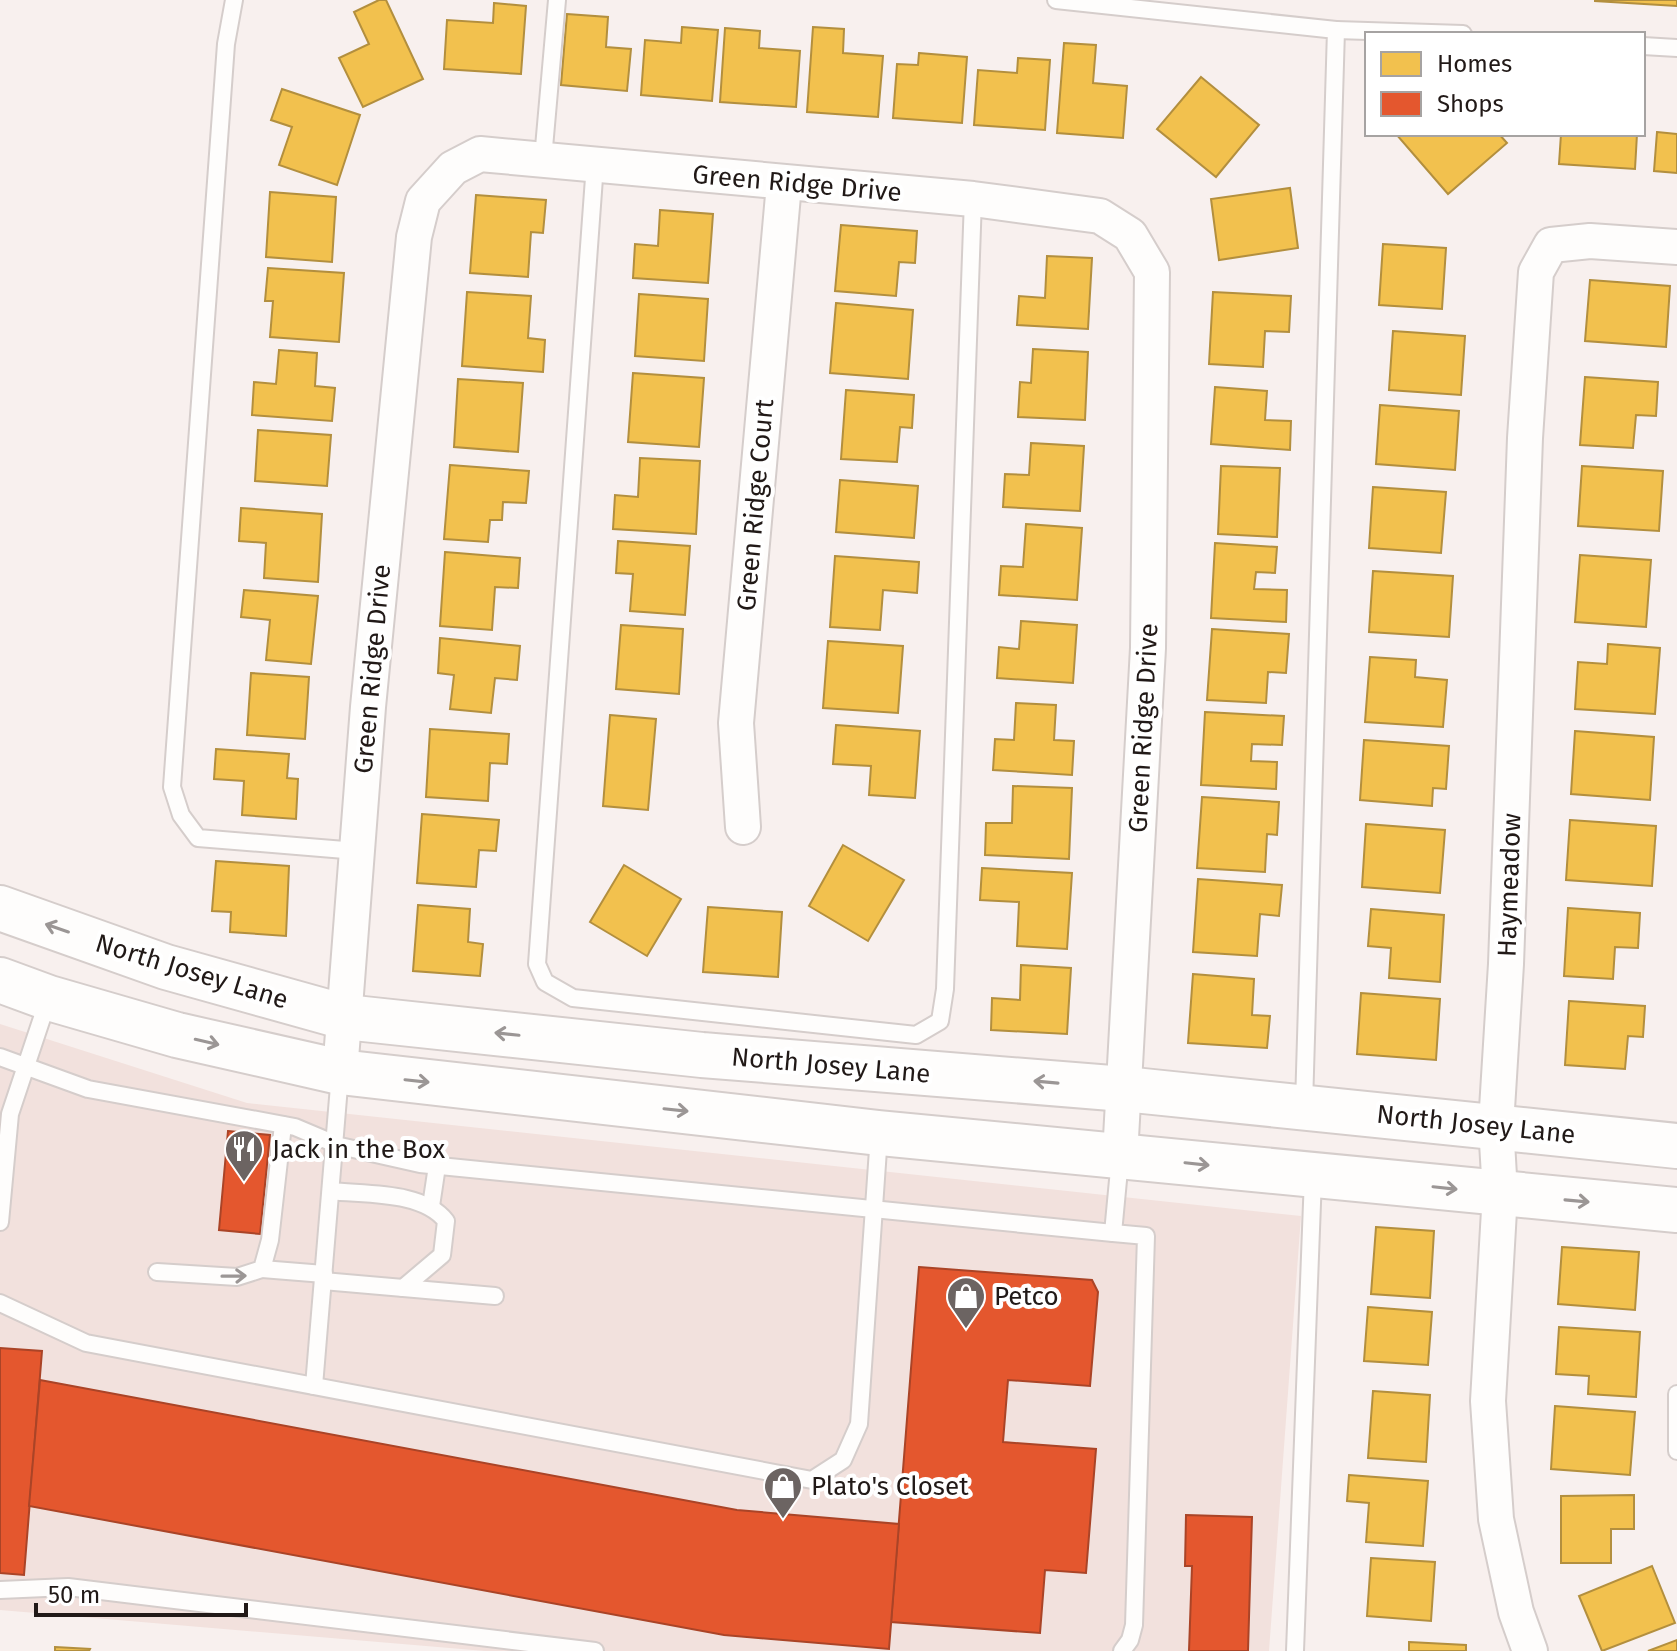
<svg xmlns="http://www.w3.org/2000/svg" width="1677" height="1651" font-family="'Fira Sans',sans-serif">
	<style>
		.built { fill: #f2e1dd }
		.homes { fill: #f2c14e; stroke: #b38f3e; stroke-width: 2 }
		.shops { fill: #e4572e; stroke: #aa4427; stroke-width: 2 }
		.lines { fill: none; stroke-linecap: round; stroke-linejoin: round }
		.lane-casing { stroke: #d5cdcb; stroke-width: 20 }
		.street-casing { stroke: #d5cdcb; stroke-width: 38 }
		.primary-casing { stroke: #d5cdcb; stroke-width: 48 }
		.lane { stroke: #fefdfc; stroke-width: 16 }
		.street { stroke: #fefdfc; stroke-width: 34 }
		.primary { stroke: #fefdfc; stroke-width: 44 }
		.oneway { stroke: #9b9695 }
		.labels { text-anchor: middle; stroke-width: 8; stroke-linejoin: round; paint-order: stroke }
		.street-label { font-size: 26px; fill: #211917; stroke: #fff }
		.poi-label { font-size: 26px; fill: #211917; stroke: #fff; text-anchor: start }
	</style>
	<rect width="100%" height="100%" fill="#f8f0ee"/>
	<path class="built" d="M0,1024L247,1103L1301,1216L1269,1651H485L0,1610Z"/>
	<g class="homes">
		<path d="M379,0H386L423,79L363,107L339,58L369,44L354,12Z"/>
		<path d="M1677,0V6L1595,1V0Z"/>
		<path d="M494,3L526,6L521,74L444,69L447,20L493,23Z"/>
		<path d="M567,14L608,17L606,47L631,49L627,91L561,85Z"/>
		<path d="M682,27L718,30L712,101L641,95L645,40L681,43Z"/>
		<path d="M813,27L844,29L843,53L883,56L878,117L807,112Z"/>
		<path d="M725,28L760,31L759,48L800,51L796,107L720,102Z"/>
		<path d="M1064,43L1096,45L1093,83L1127,86L1123,138L1057,133Z"/>
		<path d="M919,53L967,57L962,123L893,118L897,64L918,65Z"/>
		<path d="M1018,58L1050,60L1045,130L974,125L978,70L1017,73Z"/>
		<path d="M1201,77L1259,125L1216,177L1157,129Z"/>
		<path d="M282,89L360,115L337,185L279,165L292,127L271,120Z"/>
		<path d="M1657,132L1677,134V173L1654,171Z"/>
		<path d="M1396,134H1499L1507,143L1448,194Z"/>
		<path d="M1561,134H1637L1635,169L1559,164Z"/>
		<path d="M1290,188L1298,248L1219,260L1211,199Z"/>
		<path d="M270,192L336,197L332,262L266,257Z"/>
		<path d="M476,195L546,200L543,233L531,232L528,277L470,273Z"/>
		<path d="M660,210L713,214L708,283L633,278L635,244L658,246Z"/>
		<path d="M841,225L917,231L915,263L899,262L896,296L835,291Z"/>
		<path d="M1383,244L1446,248L1442,309L1379,305Z"/>
		<path d="M1047,256L1092,258L1088,329L1017,325L1019,296L1045,298Z"/>
		<path d="M268,268L344,273L339,342L270,337L273,301H265Z"/>
		<path d="M1590,280L1670,286L1666,347L1585,341Z"/>
		<path d="M467,292L531,296L528,338L545,340L543,372L462,366Z"/>
		<path d="M1213,292L1291,296L1289,332L1265,331L1263,367L1209,364Z"/>
		<path d="M639,294L708,299L704,361L635,356Z"/>
		<path d="M836,303L913,310L908,379L830,373Z"/>
		<path d="M1393,331L1465,336L1461,395L1389,390Z"/>
		<path d="M1033,349L1088,352L1085,420L1018,417L1020,382L1031,383Z"/>
		<path d="M279,350L317,353L315,386L335,388L332,421L252,415L254,382L276,384Z"/>
		<path d="M633,373L704,378L699,447L628,442Z"/>
		<path d="M1585,377L1658,382L1656,416L1636,415L1633,448L1580,445Z"/>
		<path d="M458,379L523,383L518,452L454,447Z"/>
		<path d="M1215,387L1267,391L1265,420L1291,421L1290,450L1211,444Z"/>
		<path d="M846,390L914,395L912,428L900,427L897,462L841,459Z"/>
		<path d="M1380,405L1459,411L1455,470L1376,464Z"/>
		<path d="M258,430L331,435L327,486L255,481Z"/>
		<path d="M1031,443L1084,446L1080,511L1003,507L1005,474L1029,475Z"/>
		<path d="M640,458L700,461L696,534L613,529L615,495L638,497Z"/>
		<path d="M450,465L529,471L526,503L503,502L502,520H490L488,542L444,539Z"/>
		<path d="M1221,466L1280,468L1277,537L1218,534Z"/>
		<path d="M1582,466L1663,471L1659,531L1578,526Z"/>
		<path d="M840,480L918,486L914,538L836,532Z"/>
		<path d="M1373,487L1446,492L1441,553L1369,548Z"/>
		<path d="M241,508L322,514L318,582L264,578L266,543L239,541Z"/>
		<path d="M1026,524L1082,528L1077,600L999,595L1001,566L1023,567Z"/>
		<path d="M618,541L690,546L685,615L630,611L633,574L616,573Z"/>
		<path d="M1215,543L1277,547L1275,573L1256,572L1254,589L1287,590L1286,622L1211,618Z"/>
		<path d="M445,552L520,558L518,588L495,587L492,630L440,626Z"/>
		<path d="M1580,555L1651,560L1646,627L1575,622Z"/>
		<path d="M835,556L919,562L917,593L883,590L880,630L830,627Z"/>
		<path d="M1373,571L1453,576L1449,637L1369,632Z"/>
		<path d="M244,590L318,596L311,664L266,660L270,620L241,617Z"/>
		<path d="M1021,621L1077,625L1073,683L997,678L999,647L1019,649Z"/>
		<path d="M621,625L683,629L679,694L616,689Z"/>
		<path d="M1212,629L1289,634L1286,673L1268,672L1266,703L1207,700Z"/>
		<path d="M440,638L520,646L517,680L495,678L491,713L450,709L454,675L438,673Z"/>
		<path d="M828,641L903,646L898,713L823,708Z"/>
		<path d="M1608,644L1660,648L1655,714L1575,709L1578,662L1607,664Z"/>
		<path d="M1370,657L1416,660L1415,677L1447,680L1443,727L1365,722Z"/>
		<path d="M251,673L309,677L305,739L247,735Z"/>
		<path d="M1016,703L1056,705L1054,740L1074,741L1072,775L993,770L995,739L1014,740Z"/>
		<path d="M1205,712L1284,716L1282,745L1252,744L1251,761L1277,762L1276,789L1201,785Z"/>
		<path d="M610,715L656,719L648,810L603,806Z"/>
		<path d="M836,725L920,731L915,798L869,795L871,766L833,764Z"/>
		<path d="M430,729L509,734L507,764L490,763L488,801L426,797Z"/>
		<path d="M1575,731L1654,737L1650,800L1571,794Z"/>
		<path d="M1364,740L1449,746L1446,789L1433,788L1432,806L1360,800Z"/>
		<path d="M216,749L289,754L287,778L298,779L296,819L242,815L244,781L214,779Z"/>
		<path d="M1013,786L1072,788L1069,859L985,855L986,823H1012Z"/>
		<path d="M1202,797L1279,802L1277,835L1267,834L1265,872L1197,868Z"/>
		<path d="M422,814L499,820L496,851L479,850L476,887L417,883Z"/>
		<path d="M1570,820L1656,826L1652,886L1566,880Z"/>
		<path d="M1366,824L1445,830L1440,893L1362,887Z"/>
		<path d="M843,845L904,880L868,941L809,906Z"/>
		<path d="M216,861L289,866L286,936L230,932L231,912L212,911Z"/>
		<path d="M624,865L681,899L647,956L590,922Z"/>
		<path d="M982,868L1072,873L1067,949L1017,946L1019,902L980,900Z"/>
		<path d="M1198,879L1282,885L1279,916L1260,914L1257,956L1193,952Z"/>
		<path d="M418,905L470,909L468,942L483,944L480,976L413,971Z"/>
		<path d="M708,907L782,912L778,977L703,972Z"/>
		<path d="M1568,908L1640,913L1638,948L1615,947L1613,979L1564,976Z"/>
		<path d="M1371,909L1444,915L1440,982L1389,978L1391,948L1368,946Z"/>
		<path d="M1021,965L1071,968L1067,1034L991,1030L992,998L1020,1000Z"/>
		<path d="M1193,974L1254,979L1252,1015L1270,1016L1267,1048L1188,1043Z"/>
		<path d="M1361,993L1440,999L1436,1060L1357,1054Z"/>
		<path d="M1569,1001L1645,1006L1643,1037L1628,1036L1625,1069L1565,1065Z"/>
		<path d="M1376,1227L1434,1231L1430,1298L1371,1294Z"/>
		<path d="M1562,1247L1639,1252L1635,1310L1558,1304Z"/>
		<path d="M1368,1307L1432,1312L1428,1365L1364,1361Z"/>
		<path d="M1559,1327L1640,1332L1636,1397L1588,1394L1589,1376L1556,1374Z"/>
		<path d="M1373,1391L1430,1395L1426,1462L1368,1458Z"/>
		<path d="M1555,1406L1635,1412L1630,1475L1551,1469Z"/>
		<path d="M1349,1475L1428,1481L1423,1546L1366,1542L1369,1503L1347,1501Z"/>
		<path d="M1634,1495V1529H1611V1563H1561V1496Z"/>
		<path d="M1371,1558L1435,1562L1431,1621L1367,1616Z"/>
		<path d="M1652,1566L1675,1623L1602,1651L1579,1596Z"/>
		<path d="M1677,1640V1651H1648Z"/>
		<path d="M1409,1642L1466,1645V1651H1409Z"/>
		<path d="M55,1647L90,1649L89,1651H55Z"/>
	</g>
	<g class="shops">
		<path d="M228,1131L270,1135L260,1234L219,1230Z"/>
		<path d="M919,1267L1092,1280L1098,1292L1090,1386L1008,1380L1003,1442L1096,1449L1086,1573L1045,1570L1040,1633L891,1622Z"/>
		<path d="M0,1348L42,1351L24,1575L0,1573Z"/>
		<path d="M40,1380L737,1510L899,1524L889,1649L724,1635L29,1506Z"/>
		<path d="M1186,1515L1252,1517L1248,1651H1189L1192,1566H1185Z"/>
	</g>
	<g class="lines">
		<g class="lane-casing">
			<g id="lane">
				<path d="M234,0L226,44L172,787L181,815L198,838L357,851"/>
				<path d="M1056,0L1336,30L1304,1105"/>
				<path d="M1336,30L1463,34"/>
				<path d="M1643,46L1677,48"/>
				<path d="M543,159L557,0"/>
				<path d="M595,164L537,964L545,982L573,998L916,1035L940,1021L945,989L973,199"/>
				<path d="M0,1057L88,1089L295,1127L340,1146L420,1164L1113,1233L1120,1159"/>
				<path d="M331,1191C366,1195 423,1191 446,1221L442,1255L403,1288"/>
				<path d="M431,1206L437,1166"/>
				<path d="M0,1222L10,1114L48,1000"/>
				<path d="M1113,1233L1146,1236L1134,1625L1130,1640L1122,1651"/>
				<path d="M262,1269L324,1274"/>
				<path d="M157,1272L237,1277L262,1269L270,1240L283,1125"/>
				<path d="M323,1281L495,1296"/>
				<path d="M0,1303L86,1343L812,1480L843,1460L859,1424L879,1135"/>
				<path d="M314,1386L340,1074"/>
				<path d="M1677,1394V1451"/>
				<path d="M0,1590L68,1587L595,1651"/>
				<path d="M1295,1651L1313,1177"/>
			</g>
		</g>
		<g class="street-casing">
			<g id="street">
				<path d="M743,827L736,723L784,184"/>
				<path d="M340,1072L368,707L414,237L423,201L453,168L480,154L973,199L1100,216L1130,235L1152,272L1148,648L1120,1156"/>
				<path d="M1530,1651L1516,1612L1496,1519L1488,1401L1500,1193L1496,1125L1506,964L1525,438L1536,272L1551,245L1590,241L1677,247"/>
			</g>
		</g>
		<g class="primary-casing">
			<g id="primary">
				<path d="M0,908L166,967L345,1017L702,1055L1124,1089L1677,1146"/>
				<path d="M0,980L49,998L177,1035L340,1072L879,1133L1677,1210"/>
			</g>
		</g>
		<use href="#lane" class="lane"/>
		<use href="#street" class="street"/>
		<use href="#primary" class="primary"/>
	</g>
	<defs><path id="oneway-shaft" d="M-6 0H5M1.5-3L5.5 0L1.5 3" fill="none" stroke-width="1.6" stroke-linecap="round" stroke-linejoin="round" transform="scale(2)"/></defs>
	<g class="oneway">
		<use href="#oneway-shaft" transform="translate(57 928) rotate(-161)"/>
		<use href="#oneway-shaft" transform="translate(507 1034) rotate(-174)"/>
		<use href="#oneway-shaft" transform="translate(207 1042) rotate(13)"/>
		<use href="#oneway-shaft" transform="translate(417 1081) rotate(6)"/>
		<use href="#oneway-shaft" transform="translate(1046 1082) rotate(-175)"/>
		<use href="#oneway-shaft" transform="translate(676 1110) rotate(6)"/>
		<use href="#oneway-shaft" transform="translate(1197 1164) rotate(6)"/>
		<use href="#oneway-shaft" transform="translate(1445 1188) rotate(6)"/>
		<use href="#oneway-shaft" transform="translate(1577 1201) rotate(5)"/>
		<use href="#oneway-shaft" transform="translate(234 1276) rotate(-1)"/>
	</g>
	<defs>
		<g id="restaurant-pin" transform="scale(2)"><path d="M0 17L-7.5 6A9.5 9.5 0 1 1 7.5 6Z" fill="#6c6462" stroke="#fff"/><path d="M-5-6h1v4h1v-4h1v4h1v-4h1v5L-1.5 .5V6h-2V.5L-5-1ZM5-6V6H3V1.5H1.5Q1.5-4 5-6Z" fill="#fff"/></g>
		<g id="shop-pin" transform="scale(2)"><path d="M0 17L-7.5 6A9.5 9.5 0 1 1 7.5 6Z" fill="#6c6462" stroke="#fff"/><path d="M-5-2.5h2.3a2.7 3.5 0 0 1 5.4 0H5L5.5 6h-11ZM-1.5-2.5h3a1.5 2.3 0 0 0-3 0Z" fill="#fff"/></g>
	</defs>
	<g fill-rule="evenodd">
		<use href="#restaurant-pin" x="244" y="1149"/>
		<use href="#shop-pin" x="966" y="1296"/>
		<use href="#shop-pin" x="783" y="1486"/>
	</g>
	<g class="labels">
		<g class="street-label">
			<text transform="translate(797 183) rotate(5)" y="9">Green Ridge Drive</text>
			<text transform="translate(755 505) rotate(-85)" y="9">Green Ridge Court</text>
			<text transform="translate(372 669) rotate(-85)" y="9">Green Ridge Drive</text>
			<text transform="translate(1143 728) rotate(-87)" y="9">Green Ridge Drive</text>
			<text transform="translate(1509 885) rotate(-88)" y="9">Haymeadow</text>
			<text transform="translate(192 971) rotate(17)" y="9">North Josey Lane</text>
			<text transform="translate(831 1065) rotate(5)" y="9">North Josey Lane</text>
			<text transform="translate(1476 1124) rotate(6)" y="9">North Josey Lane</text>
		</g>
		<g class="poi-label">
			<text x="272" y="1158">Jack in the Box</text>
			<text x="994" y="1305">Petco</text>
			<text x="811" y="1495">Plato's Closet</text>
		</g>
	</g>
	<rect x="1365" y="32" width="280" height="104" fill="#ffffff" stroke="#a6a3a2" stroke-width="2"/>
	<rect x="1381" y="52" width="40" height="24" fill="#f2c14e" stroke="#a6a3a2" stroke-width="2"/>
	<text x="1437" y="72" font-size="24" fill="#211917">Homes</text>
	<rect x="1381" y="92" width="40" height="24" fill="#e4572e" stroke="#a6a3a2" stroke-width="2"/>
	<text x="1437" y="112" font-size="24" fill="#211917">Shops</text>
	<path d="M36 1603v12h210v-12" fill="none" stroke="#211917" stroke-width="4"/>
	<text x="48" y="1603" font-size="24" fill="#211917" stroke="#ffffff" stroke-width="6" paint-order="stroke">50 m</text>
</svg>
